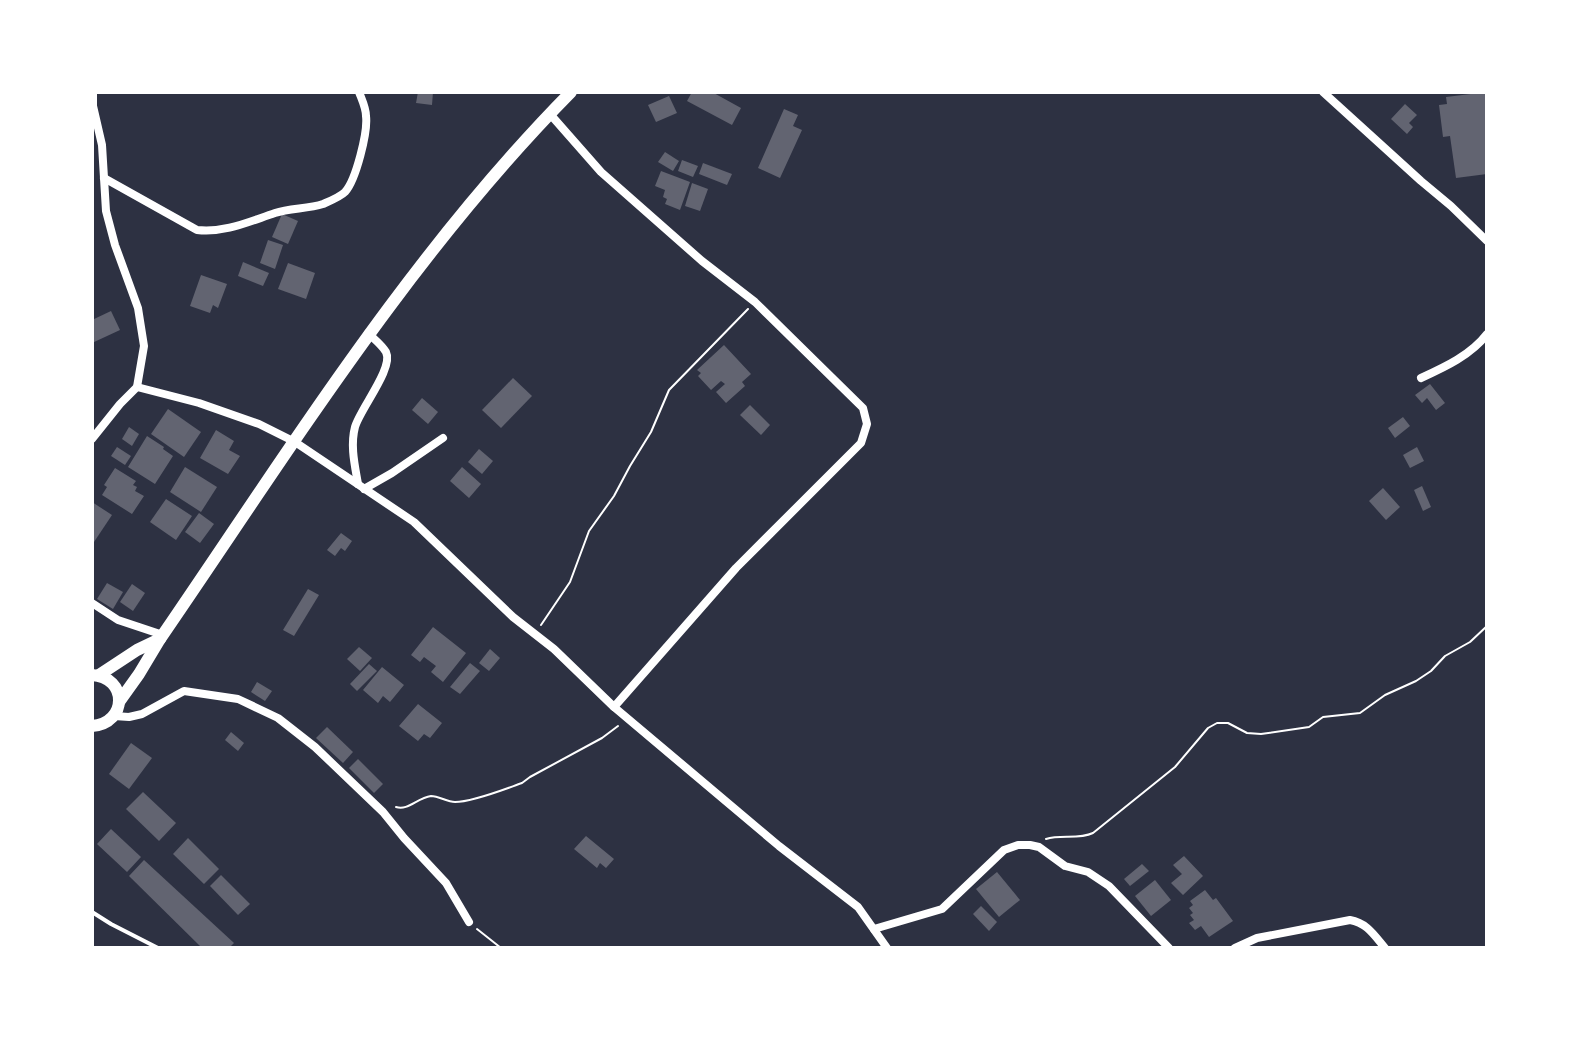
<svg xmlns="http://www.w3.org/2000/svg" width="1579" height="1040" font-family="'PT Sans Narrow',sans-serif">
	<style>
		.building { fill: #626471 }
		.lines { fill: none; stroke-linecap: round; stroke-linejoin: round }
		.path { stroke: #fff; stroke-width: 2 }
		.service { stroke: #fff; stroke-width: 4 }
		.minor { stroke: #fff; stroke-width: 8 }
		.secondary { stroke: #fff; stroke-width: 12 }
	</style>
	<rect width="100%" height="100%" fill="#2d3142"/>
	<g class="building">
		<path d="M418,92H433L432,105L416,103Z"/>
		<path d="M692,92H712L741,108L732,125L687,101Z"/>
		<path d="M1487,92V174L1456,178L1450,136L1443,137L1439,105L1447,104L1446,97Z"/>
		<path d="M669,96L677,113L656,122L648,105Z"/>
		<path d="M1405,104L1417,115L1409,123L1413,127L1407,134L1391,119Z"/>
		<path d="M784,109L798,115L793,126L802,130L780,178L758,168Z"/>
		<path d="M665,152L679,161L673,171L658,162Z"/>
		<path d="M682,160L698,166L693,177L678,171Z"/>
		<path d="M703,163L732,174L727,185L699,174Z"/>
		<path d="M661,171L690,182L680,210L665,204L667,199L663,197L665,190L655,186Z"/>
		<path d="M692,183L708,189L700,211L685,206Z"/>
		<path d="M282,214L298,221L288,244L272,237Z"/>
		<path d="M268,240L283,245L275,269L260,263Z"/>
		<path d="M243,262L269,273L263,286L238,276Z"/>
		<path d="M288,263L315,273L306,299L278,289Z"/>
		<path d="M201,275L227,284L218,308L213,305L210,313L190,306Z"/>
		<path d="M111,311L120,330L92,343V320Z"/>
		<path d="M724,345L751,374L742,382L745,386L726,403L716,392L725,384L721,381L711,390L698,376L701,373L697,370Z"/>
		<path d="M513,378L532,396L501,428L482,410Z"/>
		<path d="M1430,384L1445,403L1436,410L1427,398L1422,403L1415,395Z"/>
		<path d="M422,398L438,412L428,424L412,410Z"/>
		<path d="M750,405L770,425L761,435L740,415Z"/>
		<path d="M168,409L201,432L184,457L151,434Z"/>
		<path d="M1403,417L1410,426L1395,438L1388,428Z"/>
		<path d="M129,427L139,434L132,446L122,439Z"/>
		<path d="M216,430L234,441L229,450L240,456L228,474L200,458Z"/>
		<path d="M147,436L164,447L163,449L173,456L155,484L128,467Z"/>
		<path d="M117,447L131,456L125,465L111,456Z"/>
		<path d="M1417,447L1424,461L1410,468L1403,455Z"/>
		<path d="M479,449L493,461L482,474L468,462Z"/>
		<path d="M185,467L217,487L201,512L170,492Z"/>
		<path d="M462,467L481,484L469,498L450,481Z"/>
		<path d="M115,468L136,481L133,485L137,487L135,491L144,496L132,514L102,495L107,487L104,485Z"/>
		<path d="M1422,486L1431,507L1423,511L1414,490Z"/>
		<path d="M1383,488L1400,507L1386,520L1369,501Z"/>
		<path d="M166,499L192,516L176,540L150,522Z"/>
		<path d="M92,502L112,515L92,545Z"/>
		<path d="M199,513L214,524L200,543L185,532Z"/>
		<path d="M341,533L352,541L345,551L341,548L335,556L327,550Z"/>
		<path d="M107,583L123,592L113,609L97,599Z"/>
		<path d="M132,584L145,593L133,611L120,602Z"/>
		<path d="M308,589L319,595L294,636L283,630Z"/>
		<path d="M433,627L466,653L443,682L431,672L436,666L424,657L420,662L411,655Z"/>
		<path d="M359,647L372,658L360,671L347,659Z"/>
		<path d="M490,649L500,658L489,671L479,663Z"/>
		<path d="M470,663L480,671L460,694L450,687Z"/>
		<path d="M369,664L377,671L357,691L350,684Z"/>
		<path d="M382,667L404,685L390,702L383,696L378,703L363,690Z"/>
		<path d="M257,682L272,691L265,701L251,692Z"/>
		<path d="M418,704L442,723L430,738L424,734L418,741L399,726Z"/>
		<path d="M327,727L353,752L343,763L316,738Z"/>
		<path d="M231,732L244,743L238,751L225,740Z"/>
		<path d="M131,743L152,758L129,789L109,774Z"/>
		<path d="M358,759L383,784L374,793L349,768Z"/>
		<path d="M143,792L176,823L159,841L126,809Z"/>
		<path d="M111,829L141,857L127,872L97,844Z"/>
		<path d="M586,836L614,859L606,868L600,863L597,868L574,849Z"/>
		<path d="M188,838L219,869L204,884L173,854Z"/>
		<path d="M1184,856L1203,876L1183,895L1171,883L1182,874L1173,865Z"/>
		<path d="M144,860L234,943L229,948H202L129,876Z"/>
		<path d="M1142,864L1149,871L1130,886L1124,879Z"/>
		<path d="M997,872L1020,900L999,917L976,889Z"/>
		<path d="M221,875L250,904L238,915L210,886Z"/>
		<path d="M1155,880L1171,900L1151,916L1135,896Z"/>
		<path d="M1205,890L1213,900L1216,898L1233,921L1209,937L1201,926L1195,930L1189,923L1194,920L1190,915L1193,913L1189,908L1193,905L1190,901Z"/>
		<path d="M981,906L997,922L989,931L973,914Z"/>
	</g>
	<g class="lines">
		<g class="path">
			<path d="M541,625L570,582L589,531L614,496L630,466L651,432L669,390L748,309"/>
			<path d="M396,807C408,811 417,798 431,796C439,796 447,802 455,802C473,802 505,789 522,783L530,777L602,738L618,726"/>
			<path d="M1046,839C1061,834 1078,840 1093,833L1175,767L1208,728L1217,723H1228L1247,733L1261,734L1309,727L1323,717L1360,713L1385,695L1416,681L1431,671L1445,656L1470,642L1487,626"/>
			<path d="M477,929L501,948"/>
		</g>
		<path class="service" d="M92,912L111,924L158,948"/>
		<g class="minor">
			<path d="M1323,92L1421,181L1451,206L1487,241"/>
			<path d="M550,114L601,172L702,261L755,302L863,408L867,424L861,443L736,568L614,707"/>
			<path d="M104,178L197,230C225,233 248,222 275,213C290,208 308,209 323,204C330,201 340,197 345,192C356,180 368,132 366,116C366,108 362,100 359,92"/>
			<path d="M1421,378C1445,367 1471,355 1487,334"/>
			<path d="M137,387L199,403L259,424L295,442L414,522L513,617L554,649L614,707L779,846L858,907L887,948"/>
			<path d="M92,439L120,404L137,387L144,346L138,308L115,245L106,211L102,145L93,106V92"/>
			<path d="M358,484C355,466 350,446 355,427C360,409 394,368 386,352C382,345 374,339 368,333"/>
			<path d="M364,489L392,473L443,438"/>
			<path d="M92,603L118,620L163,635"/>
			<path d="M114,716L129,717L142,714L184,691L238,699L278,718L315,747L383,812L404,838L446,883L469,922"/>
			<path d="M874,929L942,909L1004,850L1018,845H1030L1039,847L1065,866L1088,872L1109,886L1169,948"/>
			<path d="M1235,948L1257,938L1350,920C1367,923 1374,935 1385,948"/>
		</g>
		<g class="secondary">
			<path d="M92,675C128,677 128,723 92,726"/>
			<path d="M99,675L137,650L160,639"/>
			<path d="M119,702L139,674L160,639C289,451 410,255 571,92"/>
		</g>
	</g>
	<rect width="1579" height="1040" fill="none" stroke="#ffffff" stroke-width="188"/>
</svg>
